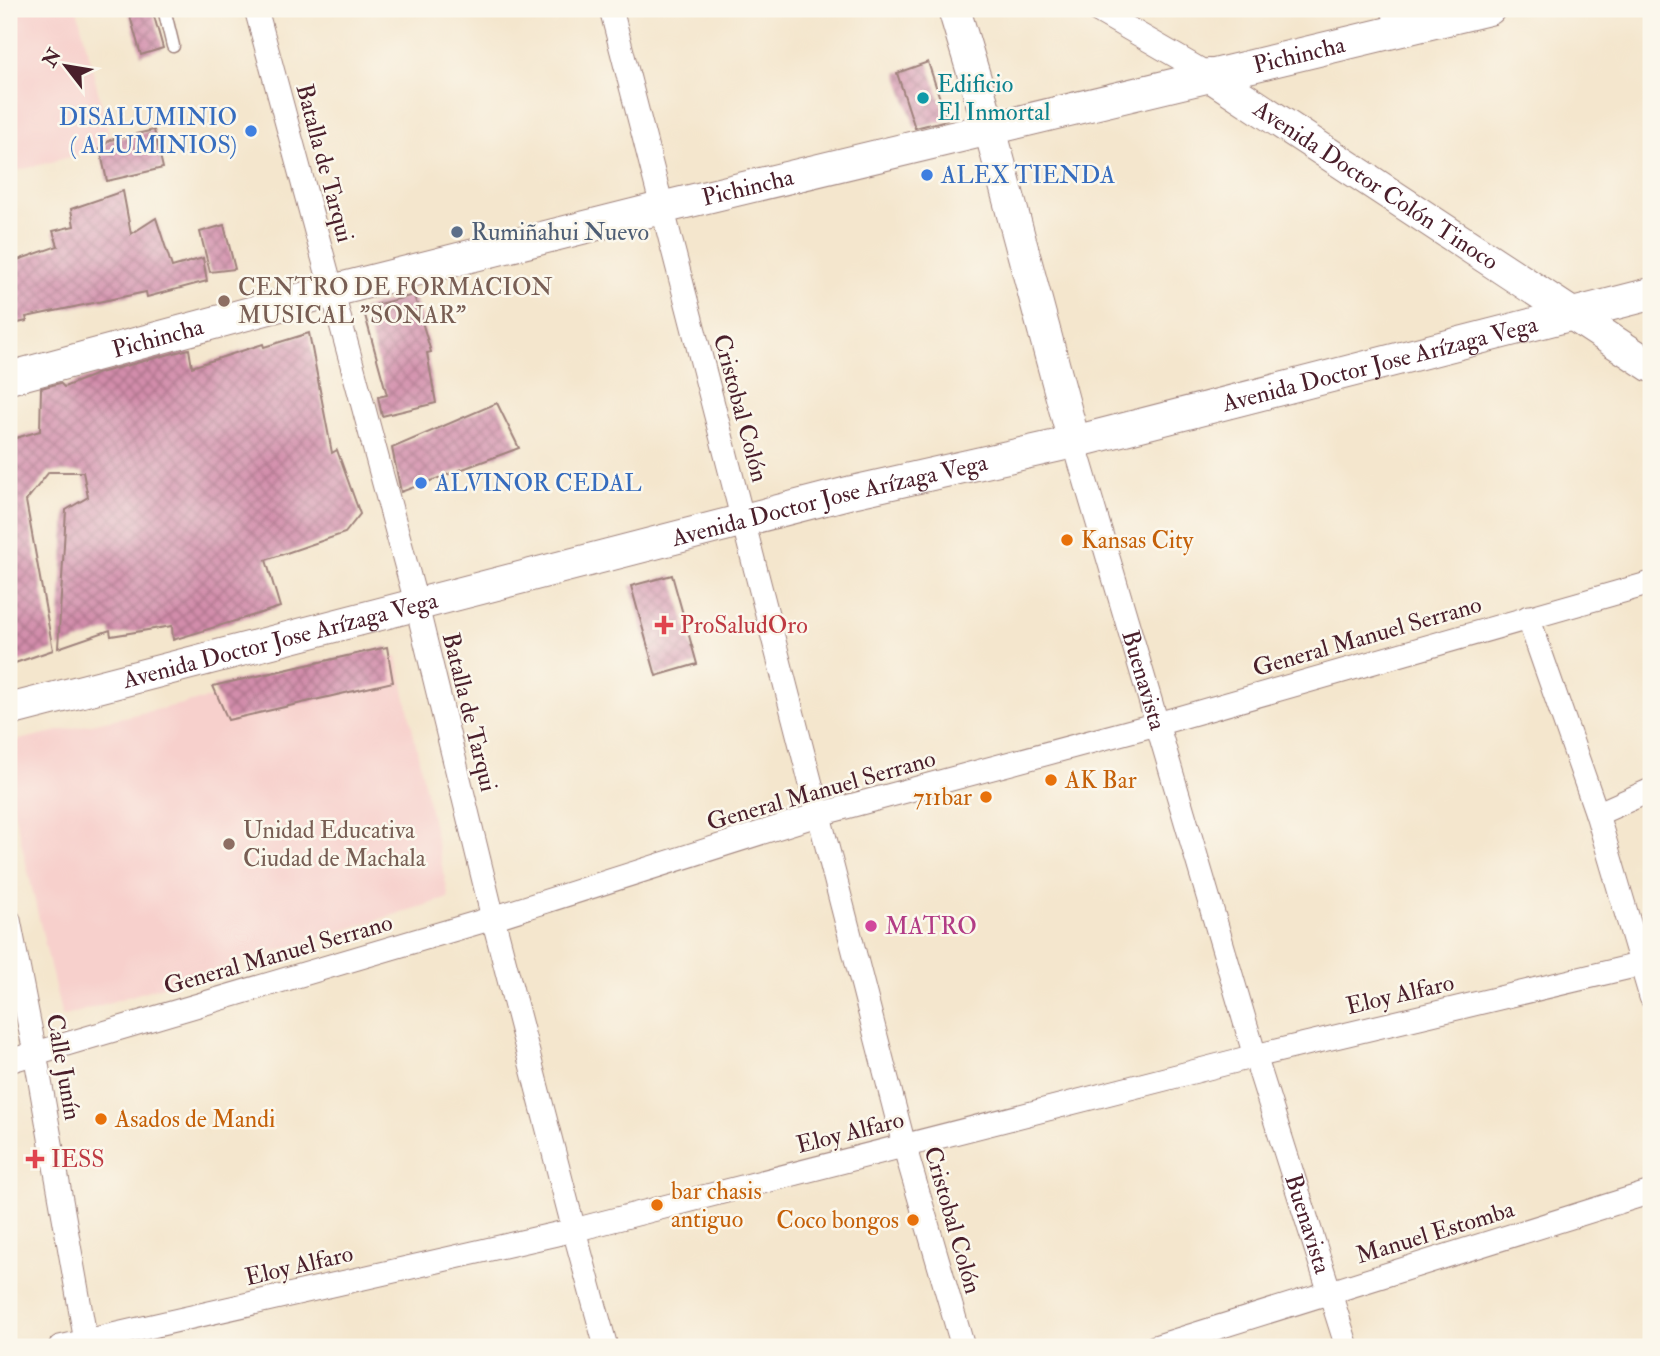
<svg xmlns="http://www.w3.org/2000/svg" width="1660" height="1356" font-family="'IM FELL Double Pica',serif">
	<style>
		.built { fill: #f7d0cc }
		.building { fill: url(#building-cross-hatch) }
		.lines { fill: none; stroke-linecap: round; stroke-linejoin: round }
		.lane-casing { stroke: #9f827c; stroke-width: 15 }
		.street-casing { stroke: #9f827c; stroke-width: 25 }
		.secondary-casing { stroke: #9f827c; stroke-width: 34 }
		.lane { stroke: #fff; stroke-width: 12 }
		.street { stroke: #fff; stroke-width: 23 }
		.secondary { stroke: #fff; stroke-width: 32 }
		.culture-dot { fill: #0f9aa8; stroke: #fbf7ec; stroke-width: 2.5 }
		.shop-dot { fill: #3f7fe0; stroke: #fbf7ec; stroke-width: 2.5 }
		.service-dot { fill: #5c6f8a; stroke: #fbf7ec; stroke-width: 2.5 }
		.education-dot { fill: #8d6e63; stroke: #fbf7ec; stroke-width: 2.5 }
		.food-dot { fill: #e8710a; stroke: #fbf7ec; stroke-width: 2.5 }
		.health-dot { fill: #e0444e; stroke: #fbf7ec; stroke-width: 2.5 }
		.hotel-dot { fill: #d1479c; stroke: #fbf7ec; stroke-width: 2.5 }
		.labels { text-anchor: middle; stroke-width: 5; stroke-linejoin: round; paint-order: stroke }
		.street-label { font-size: 24px; fill: #4a1f2b; stroke: #fbf7ec }
		.culture-label { font-size: 24px; fill: #0d838f; stroke: #fbf7ec; text-anchor: start }
		.shop-label { font-size: 24px; fill: #366cbe; stroke: #fbf7ec; text-anchor: start }
		.service-label { font-size: 24px; fill: #4e5e75; stroke: #fbf7ec; text-anchor: start }
		.education-label { font-size: 24px; fill: #785e54; stroke: #fbf7ec; text-anchor: start }
		.food-label { font-size: 24px; fill: #c56008; stroke: #fbf7ec; text-anchor: start }
		.health-label { font-size: 24px; fill: #be3a42; stroke: #fbf7ec; text-anchor: start }
		.hotel-label { font-size: 24px; fill: #b23c85; stroke: #fbf7ec; text-anchor: start }
	</style>
	<defs>
		<pattern id="building-cross-hatch" width="8" height="8" patternUnits="userSpaceOnUse" patternTransform="scale(1.75)"><rect width="8" height="8" fill="#d28dab"/><path d="M0 0l8 8M0 8l8-8" fill="none" stroke="#ac738b"/></pattern>
	</defs>
	<rect width="100%" height="100%" fill="#fbf7ec"/>
	<filter id="ink" filterUnits="userSpaceOnUse"><feTurbulence type="fractalNoise" baseFrequency=".0143" numOctaves="2"/><feDisplacementMap in="SourceGraphic" scale="14" xChannelSelector="R" yChannelSelector="G"/><feConvolveMatrix kernelMatrix="1 2 1 2 8 2 1 2 1" color-interpolation-filters="sRGB"/></filter>
	<filter id="wash" filterUnits="userSpaceOnUse"><feTurbulence type="fractalNoise" baseFrequency=".00686" numOctaves="4" result="noise"/><feDisplacementMap in="SourceGraphic" scale="28" xChannelSelector="R" yChannelSelector="G"/><feGaussianBlur stdDeviation="1.57" result="paint"/><feColorMatrix in="noise" values="0 0 0 0 0 0 0 0 0 0 0 0 0 0 0 0 0 1.4 0 .05"/><feComposite in="paint" operator="in"/></filter>
	<g filter="url(#wash)">
		<rect width="100%" height="100%" fill="#f4e6cd"/>
		<g class="built">
			<path d="M9,9H77L112,146L9,173V44L15,41Z"/>
			<path d="M397,657L449,898L62,1017L9,790V742Z"/>
		</g>
		<g id="blocks">
			<g class="building">
				<path d="M128,9H152L163,48L141,55Z"/>
				<path d="M928,62L947,120L915,128L897,73Z"/>
				<path d="M154,130L163,168L107,181L100,149L110,140Z"/>
				<path d="M123,191L131,234L156,218L172,267L203,258L207,281L147,297L146,292L26,317L27,321L9,325V263L58,246L53,231L74,226L71,209Z"/>
				<path d="M224,225L235,269L210,272L200,232Z"/>
				<path d="M414,295L431,352L427,353L436,403L382,416L378,397L387,395L363,308Z"/>
				<path d="M309,333L332,453L337,450L360,514L345,533L266,560L280,607L173,640L172,626L111,636L110,630L58,648L66,510L88,497L83,472H49L26,501L53,650L9,665V440L40,431L41,388L60,383L64,387L99,373L189,349L192,367L263,344L264,347Z"/>
				<path d="M497,403L519,448L401,492L392,448Z"/>
				<path d="M672,575L697,664L656,676L631,586Z"/>
				<path d="M387,647L393,682L228,720L213,686Z"/>
			</g>
		</g>
	</g>
	<g filter="url(#ink)">
		<use href="#blocks" fill-opacity="0" stroke="#9f827c" stroke-width="2"/>
		<g class="lines">
			<g class="lane-casing">
				<g id="lane">
					<path d="M164,9L173,46"/>
					<path d="M1387,9L1394,32"/>
				</g>
			</g>
			<g class="street-casing">
				<g id="street">
					<path d="M256,9L416,602L493,918L574,1230L606,1347"/>
					<path d="M611,9L904,1145L963,1347"/>
					<path d="M1095,9L1209,75"/>
					<path id="s1" d="M1074,442L1255,1056L1347,1347"/>
					<path d="M1528,617L1597,814L1651,997"/>
					<path d="M1597,814L1651,790"/>
					<path d="M9,920L35,1053L87,1347"/>
					<path d="M9,1061L493,918L820,814L1157,724L1651,583"/>
					<path d="M60,1347L574,1230L1255,1056L1651,962"/>
					<path d="M1155,1347L1651,1192"/>
				</g>
			</g>
			<g class="secondary-casing">
				<g id="secondary">
					<path d="M954,9L990,129L1074,442"/>
					<path id="s2" d="M1209,75L1651,366"/>
					<path id="s3" d="M9,378L332,291L661,208L1489,9"/>
					<path id="s4" d="M9,710L852,492L1074,442L1651,294"/>
				</g>
			</g>
			<use href="#lane" class="lane"/>
			<use href="#street" class="street"/>
			<use href="#secondary" class="secondary"/>
		</g>
	</g>
	<circle class="culture-dot" cx="923" cy="98" r="7"/>
	<g class="shop-dot">
		<circle cx="251" cy="131" r="7"/>
		<circle cx="927" cy="175" r="7"/>
		<circle cx="421" cy="483" r="7"/>
	</g>
	<circle class="service-dot" cx="457" cy="232" r="7"/>
	<g class="education-dot">
		<circle cx="224" cy="301" r="7"/>
		<circle cx="229" cy="844" r="7"/>
	</g>
	<g class="food-dot">
		<circle cx="1067" cy="540" r="7"/>
		<circle cx="1051" cy="780" r="7"/>
		<circle cx="986" cy="797" r="7"/>
		<circle cx="101" cy="1119" r="7"/>
		<circle cx="657" cy="1205" r="7"/>
		<circle cx="913" cy="1220" r="7"/>
	</g>
	<g class="health-dot">
		<path d="M660.5 614.5h7v7h7v7h-7v7h-7v-7h-7v-7h7z"/>
		<path d="M31.5 1148.5h7v7h7v7h-7v7h-7v-7h-7v-7h7z"/>
	</g>
	<circle class="hotel-dot" cx="871" cy="926" r="7"/>
	<g class="labels">
		<g class="street-label">
			<text dy="8" stroke="none"><textPath href="#s3" startOffset="1330">Pichincha</textPath></text>
			<text transform="translate(325 163) rotate(75)" y="8">Batalla de Tarqui</text>
			<text dy="8" stroke="none"><textPath href="#s2" startOffset="200">Avenida Doctor Colón Tinoco</textPath></text>
			<text dy="8" stroke="none"><textPath href="#s3" startOffset="763">Pichincha</textPath></text>
			<text dy="8" stroke="none"><textPath href="#s3" startOffset="154">Pichincha</textPath></text>
			<text dy="8" stroke="none"><textPath href="#s4" startOffset="1414">Avenida Doctor Jose Arízaga Vega</textPath></text>
			<text transform="translate(741 408) rotate(75)" y="8">Cristobal Colón</text>
			<text dy="8" stroke="none"><textPath href="#s4" startOffset="847">Avenida Doctor Jose Arízaga Vega</textPath></text>
			<text transform="translate(1367 636) rotate(-16)" y="8">General Manuel Serrano</text>
			<text dy="8" stroke="none"><textPath href="#s4" startOffset="280">Avenida Doctor Jose Arízaga Vega</textPath></text>
			<text dy="8" stroke="none"><textPath href="#s1" startOffset="248">Buenavista</textPath></text>
			<text transform="translate(470 712) rotate(76)" y="8">Batalla de Tarqui</text>
			<text transform="translate(821 790) rotate(-16)" y="8">General Manuel Serrano</text>
			<text transform="translate(278 954) rotate(-16)" y="8">General Manuel Serrano</text>
			<text transform="translate(1400 994) rotate(-13)" y="8">Eloy Alfaro</text>
			<text transform="translate(64 1067) rotate(80)" y="8">Calle Junín</text>
			<text transform="translate(850 1132) rotate(-14)" y="8">Eloy Alfaro</text>
			<text transform="translate(953 1220) rotate(74)" y="8">Cristobal Colón</text>
			<text dy="8" stroke="none"><textPath href="#s1" startOffset="816">Buenavista</textPath></text>
			<text transform="translate(1435 1232) rotate(-17)" y="8">Manuel Estomba</text>
			<text transform="translate(299 1265) rotate(-13)" y="8">Eloy Alfaro</text>
		</g>
		<g class="culture-label">
			<text x="937" y="92">Edificio<tspan x="937" dy="28">El Inmortal</tspan></text>
		</g>
		<g class="shop-label">
			<text x="237" y="125" text-anchor="end">DISALUMINIO<tspan x="237" dy="28">( ALUMINIOS)</tspan></text>
			<text x="941" y="183">ALEX TIENDA</text>
			<text x="435" y="491">ALVINOR CEDAL</text>
		</g>
		<g class="service-label">
			<text x="471" y="240">Rumiñahui Nuevo</text>
		</g>
		<g class="education-label">
			<text x="238" y="295">CENTRO DE FORMACION<tspan x="238" dy="28">MUSICAL "SONAR"</tspan></text>
			<text x="243" y="838">Unidad Educativa<tspan x="243" dy="28">Ciudad de Machala</tspan></text>
		</g>
		<g class="food-label">
			<text x="1081" y="548">Kansas City</text>
			<text x="1065" y="788">AK Bar</text>
			<text x="972" y="805" text-anchor="end">711bar</text>
			<text x="115" y="1127">Asados de Mandi</text>
			<text x="671" y="1199">bar chasis<tspan x="671" dy="28">antiguo</tspan></text>
			<text x="899" y="1228" text-anchor="end">Coco bongos</text>
		</g>
		<g class="health-label">
			<text x="680" y="633">ProSaludOro</text>
			<text x="51" y="1167">IESS</text>
		</g>
		<g class="hotel-label">
			<text x="885" y="934">MATRO</text>
		</g>
	</g>
	<rect width="1660" height="1356" fill="none" stroke="#fbf7ec" stroke-width="35"/>
	<g transform="translate(66 66) rotate(301)" stroke="#fbf7ec" stroke-width="5" paint-order="stroke">
	<path d="M0-5L12 26L0 18L-12 26Z" fill="#4a1f2b"/>
	<text y="-10" font-size="19" font-weight="bold" text-anchor="middle" fill="#4a1f2b">N</text>
	</g>
</svg>
